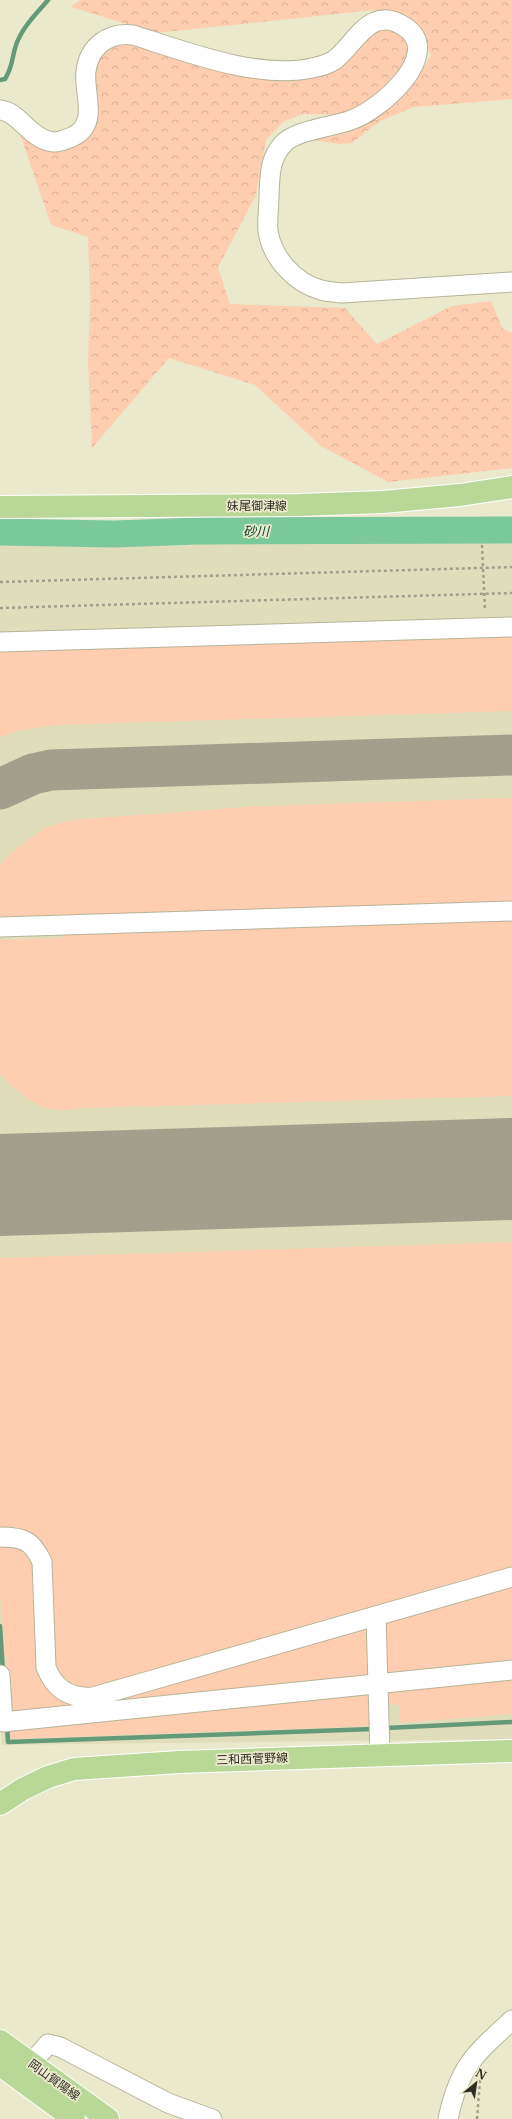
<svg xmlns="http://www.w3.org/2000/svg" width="512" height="2119" font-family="'Libre Baskerville','Noto Sans JP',serif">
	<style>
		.built { fill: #e0deba }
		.grass { fill: #ffcdb0 }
		.forest { fill: url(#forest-crowns) }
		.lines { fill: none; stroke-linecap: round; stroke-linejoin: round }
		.stream { stroke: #649a77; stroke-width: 4.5 }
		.river { stroke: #7bc89b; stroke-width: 27 }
		.taxiway { stroke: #a2a08a; stroke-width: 41 }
		.runway { stroke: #a2a08a; stroke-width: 102 }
		.minor-casing { stroke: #b6b498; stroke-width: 21 }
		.major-casing { stroke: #fff; stroke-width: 24 }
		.path { stroke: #a09f89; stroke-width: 2.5; stroke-dasharray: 3 3; stroke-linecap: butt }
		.minor { stroke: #fff; stroke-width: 19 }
		.major { stroke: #b9d898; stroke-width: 22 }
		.labels { text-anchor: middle; stroke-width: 3.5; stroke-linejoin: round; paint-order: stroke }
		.street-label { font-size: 12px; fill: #2f2e23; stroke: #ebe9cc }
		.water-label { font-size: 13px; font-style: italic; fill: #034427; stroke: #ebe9cc }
	</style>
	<defs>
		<pattern id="forest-crowns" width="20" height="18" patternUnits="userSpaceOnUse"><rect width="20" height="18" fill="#ffcdb0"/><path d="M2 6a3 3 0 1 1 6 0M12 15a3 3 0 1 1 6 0" fill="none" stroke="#dbb097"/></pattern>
	</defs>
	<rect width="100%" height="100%" fill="#ebe9cc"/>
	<path class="built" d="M512,537V1739L2,1745L0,1712V538Z"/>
	<g class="grass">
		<path d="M512,634V711L56,725L20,730L0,737V649Z"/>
		<path d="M512,798V904L0,920V866L7,857L26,841L47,827L72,820L261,806Z"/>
		<path d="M512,917V1096L85,1108C77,1108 69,1110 60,1110C37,1110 15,1090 0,1074V940L61,938L74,929Z"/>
		<path d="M512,1242V1570L91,1688H70L58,1679L28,1534L13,1527L0,1528V1258Z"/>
		<path d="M0,1543L18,1544L32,1555L59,1697L362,1625L370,1632L371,1680L9,1717L0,1595Z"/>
		<path d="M512,1584V1664L384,1678V1626L398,1616Z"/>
		<path d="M512,1675V1714L399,1723V1705L391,1704L386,1698L384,1687Z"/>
		<path d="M371,1689L374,1726L10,1739L9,1725Z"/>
	</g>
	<g class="forest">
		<path d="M80,0H512V99L414,107L380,121L352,143L339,144L307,139L425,66L431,55C417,18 412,14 374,10L156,33L71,7Z"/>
		<path d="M369,28L403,31L412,57L375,101L344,115L303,114L283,122L266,140L256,195L218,267L230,304L345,308L377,344L452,306L491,301L503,329L512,333V468L388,482L321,446L255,385L169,358L92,448L88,363L90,298L88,237L51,225L18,128L75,141L93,60L121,39L309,74Z"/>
	</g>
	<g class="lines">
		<g class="stream">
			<path d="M0,80L5,79C15,63 11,53 19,38C25,24 38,12 48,0"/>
			<path d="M0,1626L3,1672"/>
			<path d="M7,1725L8,1742L373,1729"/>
			<path d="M386,1728L512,1722"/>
		</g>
		<path class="river" d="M0,532L114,534L197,531L512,530"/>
		<g class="taxiway">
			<path d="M0,789L33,774L51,770L512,755"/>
			<path d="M0,1161L20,1175L40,1183"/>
		</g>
		<path class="runway" d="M0,1185L512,1169"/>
		<g class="minor-casing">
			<g id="minor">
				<path d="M0,110C20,112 30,140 54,142C60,142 67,139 72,137C100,124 83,93 86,71C89,46 109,32 133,35C184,51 258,80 312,68C321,66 331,64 338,57C358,39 372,5 405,27C445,54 379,111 351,120C333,127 295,130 283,144C269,159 270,177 269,196C269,207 267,220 268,231C272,258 295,283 321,290C328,292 335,292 342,293L512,282"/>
				<path d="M0,642L512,627"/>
				<path d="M0,927L512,911"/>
				<path d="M0,1537C23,1537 32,1540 42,1562L46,1667C54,1689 70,1699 93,1697L512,1577"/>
				<path d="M376,1616L380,1755"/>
				<path d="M0,1675L3,1722L512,1670"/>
				<path d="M31,2064L48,2044L60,2047L168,2103L212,2119"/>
				<path d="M448,2119C459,2067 474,2055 512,2020"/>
			</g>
		</g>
		<g class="major-casing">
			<g id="major">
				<path d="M0,507L299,505L383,502L460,495L512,487"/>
				<path d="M0,1804L23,1789L48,1777L74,1769L179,1762L512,1751"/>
				<path d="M0,2041L108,2119"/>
				<path d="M0,2065L74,2119"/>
			</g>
		</g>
		<g class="path">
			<path d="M482,545L485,611"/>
			<path d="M0,582L512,567"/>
			<path d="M0,608L512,593"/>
			<path d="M477,2119L480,2080"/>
		</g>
		<use href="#minor" class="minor"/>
		<use href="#major" class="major"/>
	</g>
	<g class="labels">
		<g class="street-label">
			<text x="257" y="510">妹尾御津線</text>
			<text transform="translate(252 1759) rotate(-2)" y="4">三和西菅野線</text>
			<text transform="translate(54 2080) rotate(36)" y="4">岡山賀陽線</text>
		</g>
		<g class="water-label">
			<text x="256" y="536">砂川</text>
		</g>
	</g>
	<g transform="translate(476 2083) rotate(29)" stroke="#ebe9cc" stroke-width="3" paint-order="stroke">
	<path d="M0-3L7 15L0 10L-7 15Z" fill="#2f2e23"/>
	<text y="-6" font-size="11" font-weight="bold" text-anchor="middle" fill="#2f2e23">N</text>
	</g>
</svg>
